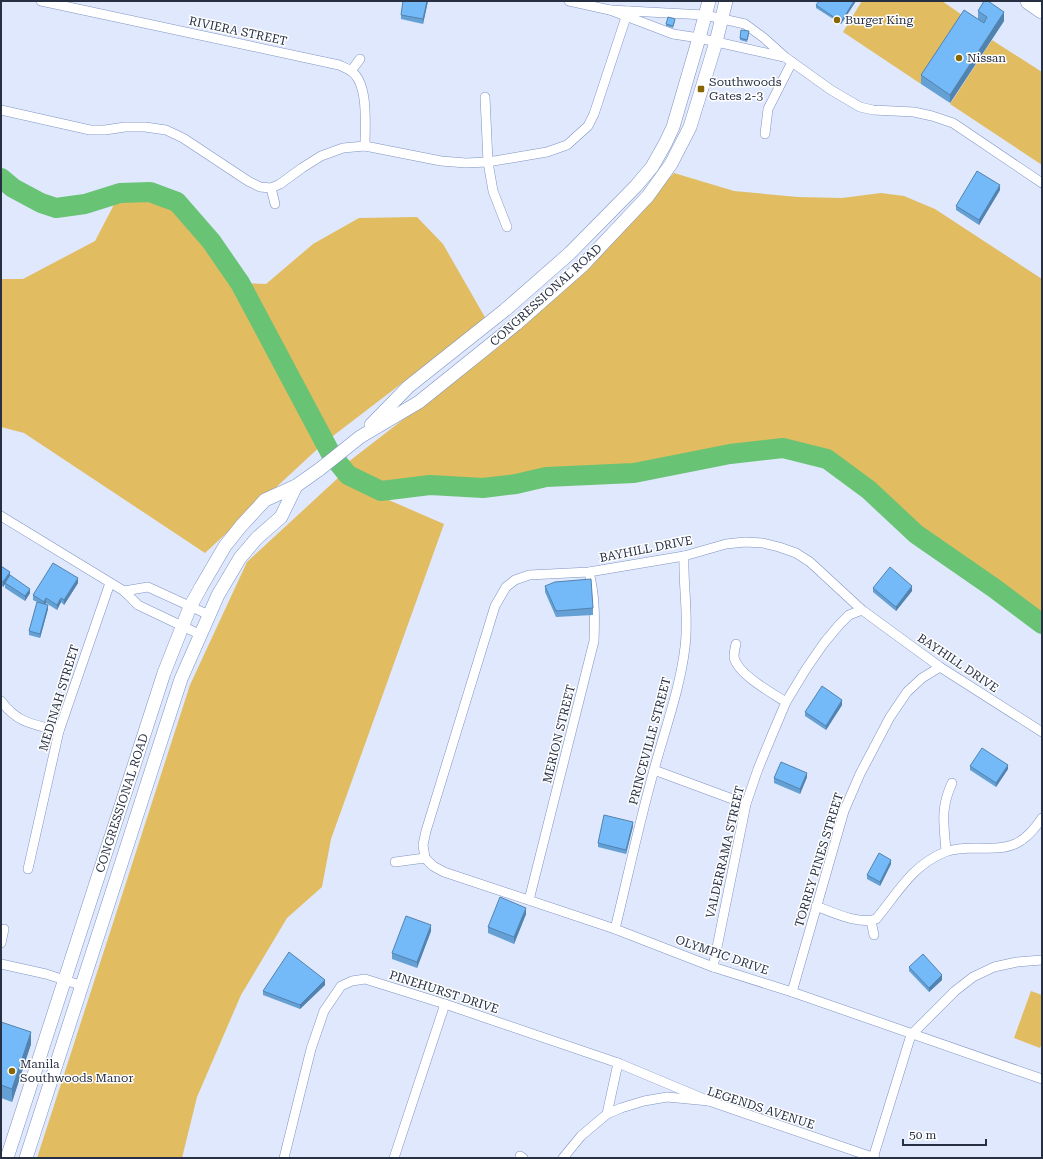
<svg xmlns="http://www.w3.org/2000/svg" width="1043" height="1159" font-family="'Roboto Serif',serif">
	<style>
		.green { fill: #e2bc60 }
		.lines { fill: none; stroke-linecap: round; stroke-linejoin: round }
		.river { stroke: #69c375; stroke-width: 20 }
		.street-casing { stroke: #7f93c3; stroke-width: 10 }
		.secondary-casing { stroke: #7f93c3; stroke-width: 14 }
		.highway-casing { stroke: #7f93c3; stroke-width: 18 }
		.street { stroke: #fff; stroke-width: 9 }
		.secondary { stroke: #fff; stroke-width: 13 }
		.highway { stroke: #fff; stroke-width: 17 }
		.wall { fill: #65a0d5 }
		.shaded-wall { fill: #5282ae }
		.building { fill: #75baf8; stroke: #5282ae }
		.poi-dot { fill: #886703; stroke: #fff; stroke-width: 1.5 }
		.labels { text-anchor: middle; stroke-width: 3; stroke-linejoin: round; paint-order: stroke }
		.poi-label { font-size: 12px; fill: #273043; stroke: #fff; text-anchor: start }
		.street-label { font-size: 12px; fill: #273043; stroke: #fff }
	</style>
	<rect width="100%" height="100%" fill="#dfe8fd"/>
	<g class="green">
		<path d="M862,1H942L965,17L921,84L843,32Z"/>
		<path d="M992,40L1042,72V165L950,104Z"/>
		<path d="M674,173L734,191L798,197L842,198L881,193L904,196L935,209L1042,279V624L994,588L916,534L869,490L827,459L783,448L730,454L634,473L546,477L516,484L483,488L430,485L381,491L348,479L343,466L515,333L562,291Z"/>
		<path d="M150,192L177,202L211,241L241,283L266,284L313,244L359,218L417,217L443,244L486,319L325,442L205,553L24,433L1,427V279H23L95,241L120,193Z"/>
		<path d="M338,478L444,524L331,839L322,887L287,918L241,995L197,1097L182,1158H37L190,685L247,562Z"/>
		<path d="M1031,991L1042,995V1042L1040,1048L1014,1038Z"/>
	</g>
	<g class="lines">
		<path class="river" d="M1,178L13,188L41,203L56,208L85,204L120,193L150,192L177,202L211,241L240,283L331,454L348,475L381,491L430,485L483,488L516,484L546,477L634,473L730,454L783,448L827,459L869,490L916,534L994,588L1042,624"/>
		<g class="street-casing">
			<g id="street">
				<path d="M41,1L339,65C343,67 347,68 351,71C369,83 365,126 365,146"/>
				<path d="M569,1L610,10L673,34L699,38L784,57"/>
				<path d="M610,10L705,15L745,24L764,38L785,57L831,90L860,107L873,110L914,112L932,116L953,123L1042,183"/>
				<path d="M351,71L360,59"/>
				<path d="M485,97L488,162L493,191L507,227"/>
				<path d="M1,110L90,130H105L125,127H145L166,130L183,138L248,181L260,187L271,188L280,184L302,168L321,156L343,148L365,146L441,161L466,163L488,162L547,152L567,145L588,126L594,114L628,11"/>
				<path d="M765,134L768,109L792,62"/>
				<path d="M271,188L275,204"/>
				<path d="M1,516L124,591L138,605L201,635"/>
				<path d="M124,591L148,587L209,615"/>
				<path d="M736,644C735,648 734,653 734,657C737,674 772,693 786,702"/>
				<path d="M1,701C18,724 34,724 59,731"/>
				<path d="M654,770L746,804"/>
				<path d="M946,851C944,824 940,809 952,783"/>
				<path d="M425,858L423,845L426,831L495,606L506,587L515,580L529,575L589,572L684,556L726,544L745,542L763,543L779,547L796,553L810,562L862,610L940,667L1042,732"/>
				<path d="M425,858L433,866L444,872L615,929L713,967L792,992L1042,1079"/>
				<path d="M395,862L425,858"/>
				<path d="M28,869L59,731L110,583"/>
				<path d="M529,900L594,641C595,617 595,596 589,572"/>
				<path d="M816,906C832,912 859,925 876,919C898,893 911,866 945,852C955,848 967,848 978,848C1010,850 1024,845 1042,818"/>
				<path d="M871,921L874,935"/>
				<path d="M615,929C628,876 639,823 654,770C665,729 680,689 685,647C689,616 683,587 684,556"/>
				<path d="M1,943L4,929"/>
				<path d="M1,964L46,974L83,986"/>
				<path d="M713,967L746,804L758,769L772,735L786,702L806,669L824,643L839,625L849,615L862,610"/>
				<path d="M792,992L844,811L860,774L890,717L907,692L922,678L940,667"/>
				<path d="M607,1114L618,1063"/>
				<path d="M520,1156L523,1158"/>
				<path d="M284,1158L311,1049L324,1011L341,986L352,981L365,979L445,1004L618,1063L709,1101"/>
				<path d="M394,1158L445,1004"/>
				<path d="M563,1158L581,1136L607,1114L621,1108L644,1101L667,1097L709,1101L875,1158"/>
				<path d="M873,1158L911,1035L955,991L973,977L994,967L1017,962L1042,960"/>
			</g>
		</g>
		<g class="secondary-casing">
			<g id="secondary">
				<path d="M371,425L408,387L505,310L570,253L636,186L652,167L665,144L673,127L699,38L709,1"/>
				<path d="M7,1158L164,673L190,607L201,587L225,546L241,526L265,500L296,486L320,469L360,437L419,402L516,324L583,265L648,196L671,164L690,127L716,42L726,1"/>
				<path d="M26,1158L181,679L218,595L240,558L257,538L281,517L296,486"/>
			</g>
		</g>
		<g class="highway-casing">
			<path id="highway" d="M1029,1L1042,10"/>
		</g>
		<use href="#street" class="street"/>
		<use href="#secondary" class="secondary"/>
		<use href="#highway" class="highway"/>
	</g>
	<g class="wall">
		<path d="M428,1L423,24L401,19V15Z"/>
		<path d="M856,1L841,24L816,8V5Z"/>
		<path d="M978,11L1004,21L950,103L921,84V75L978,19Z"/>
		<path d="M675,21L673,28L666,26V24Z"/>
		<path d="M749,34L747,42L740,40V38Z"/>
		<path d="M1000,190L979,225L956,210V206Z"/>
		<path d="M1,566L10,576L30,593L25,601L5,588V584L3,587L1,585Z"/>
		<path d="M78,583L64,605L61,602L57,610L46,603L45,604L48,609L40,638L29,635V631L37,602L33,600V595Z"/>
		<path d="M545,586L593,608V615L556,617L545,592Z"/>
		<path d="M873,588L912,591L896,611L873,592Z"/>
		<path d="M842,705L826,730L805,716V712Z"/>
		<path d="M970,766L1008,769L996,787L970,770Z"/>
		<path d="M807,777L800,794L774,783V778Z"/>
		<path d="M633,826L626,854L598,847V843Z"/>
		<path d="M891,864L880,886L867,879V875Z"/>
		<path d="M526,914L514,944L488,933V927Z"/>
		<path d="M431,931L417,968L392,959V953Z"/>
		<path d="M909,967L942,980L929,992L909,971Z"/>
		<path d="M325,985L300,1009L263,995V991Z"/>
		<path d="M1,1022L31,1044L12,1102L1,1098Z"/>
	</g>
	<g class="shaded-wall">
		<path d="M427,1H428L423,24V19Z"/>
		<path d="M854,1H856L841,24V22Z"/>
		<path d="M1004,12V21L950,103V95Z"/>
		<path d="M1000,185V190L979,225V220Z"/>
		<path d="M10,572V577L3,587V582Z"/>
		<path d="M78,578V583L64,605V600Z"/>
		<path d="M912,586V591L896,611V607Z"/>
		<path d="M30,589V593L25,601V596Z"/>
		<path d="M46,598V603L44,606V602Z"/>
		<path d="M61,598V602L57,610V605Z"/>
		<path d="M48,605V609L40,638V634Z"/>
		<path d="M842,700V705L826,730V726Z"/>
		<path d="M1008,765V769L996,787V783Z"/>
		<path d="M807,773V777L800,794V789Z"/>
		<path d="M633,822V826L626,854V850Z"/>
		<path d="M891,860V864L880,886V882Z"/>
		<path d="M526,908V914L514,944V937Z"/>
		<path d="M431,925V931L417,968V962Z"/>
		<path d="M942,975V980L929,992V988Z"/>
		<path d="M325,980V985L300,1009V1005Z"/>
		<path d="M31,1032V1044L12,1102V1089Z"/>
	</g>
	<g class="building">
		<path d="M403,1H427L423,19L401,15Z"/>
		<path d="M819,1H854L841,22L816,5Z"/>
		<path d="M984,1H988L1004,12L950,95L921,75L964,10L984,23L987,17L978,11Z"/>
		<path d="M668,17L675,19L673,26L666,24Z"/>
		<path d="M741,30L749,31L747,40L740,38Z"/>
		<path d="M977,171L1000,185L979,220L956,206Z"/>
		<path d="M53,563L78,578L64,600L61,598L57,605L46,598L44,602L33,595Z"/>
		<path d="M1,566L10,572L3,582L1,581Z"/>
		<path d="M890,567L912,586L896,607L873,588Z"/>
		<path d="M10,575L30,589L25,596L5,583Z"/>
		<path d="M591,579L593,608L556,611L545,586L555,582Z"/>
		<path d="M37,602L48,605L40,634L29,631Z"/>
		<path d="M822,686L842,700L826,726L805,712Z"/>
		<path d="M982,748L1008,765L996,783L970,766Z"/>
		<path d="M781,762L807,773L800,789L774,778Z"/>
		<path d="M604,815L633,822L626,850L598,843Z"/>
		<path d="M879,853L891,860L880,882L867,875Z"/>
		<path d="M500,897L526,908L514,937L488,927Z"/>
		<path d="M406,916L431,925L417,962L392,953Z"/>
		<path d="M289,952L325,980L300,1005L263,991Z"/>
		<path d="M923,954L942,975L929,988L909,967Z"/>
		<path d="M1,1022L31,1032L12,1089L1,1085Z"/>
	</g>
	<g class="poi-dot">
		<circle cx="837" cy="20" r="4"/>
		<circle cx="959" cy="58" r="4"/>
		<rect x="697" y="85" width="8" height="8" rx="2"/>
		<circle cx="12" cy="1071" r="4"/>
	</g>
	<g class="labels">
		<g class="poi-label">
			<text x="845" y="24">Burger King</text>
			<text x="967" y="62">Nissan</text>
			<text x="709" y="86">Southwoods<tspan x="709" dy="14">Gates 2-3</tspan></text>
			<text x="20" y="1068">Manila<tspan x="20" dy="14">Southwoods Manor</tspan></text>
		</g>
		<g class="street-label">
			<text transform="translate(238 31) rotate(12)" y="4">RIVIERA STREET</text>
			<text transform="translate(546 295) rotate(-42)" y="4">CONGRESSIONAL ROAD</text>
			<text transform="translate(646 549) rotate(-11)" y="4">BAYHILL DRIVE</text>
			<text transform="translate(958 663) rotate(34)" y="4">BAYHILL DRIVE</text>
			<text transform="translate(59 698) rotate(-73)" y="4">MEDINAH STREET</text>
			<text transform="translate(559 734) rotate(-76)" y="4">MERION STREET</text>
			<text transform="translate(650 741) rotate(-75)" y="4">PRINCEVILLE STREET</text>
			<text transform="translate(122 803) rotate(-72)" y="4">CONGRESSIONAL ROAD</text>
			<text transform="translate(725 852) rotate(-77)" y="4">VALDERRAMA STREET</text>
			<text transform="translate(819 860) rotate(-73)" y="4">TORREY PINES STREET</text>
			<text transform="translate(722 955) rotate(19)" y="4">OLYMPIC DRIVE</text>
			<text transform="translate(444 992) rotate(18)" y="4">PINEHURST DRIVE</text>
			<text transform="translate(761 1108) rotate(18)" y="4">LEGENDS AVENUE</text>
		</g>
	</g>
	<rect width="1043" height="1159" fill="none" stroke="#273043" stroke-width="4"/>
	<path d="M903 1139v6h83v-6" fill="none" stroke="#273043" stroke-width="2"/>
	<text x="909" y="1139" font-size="12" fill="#273043" stroke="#ffffff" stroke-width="3" paint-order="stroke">50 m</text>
</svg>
